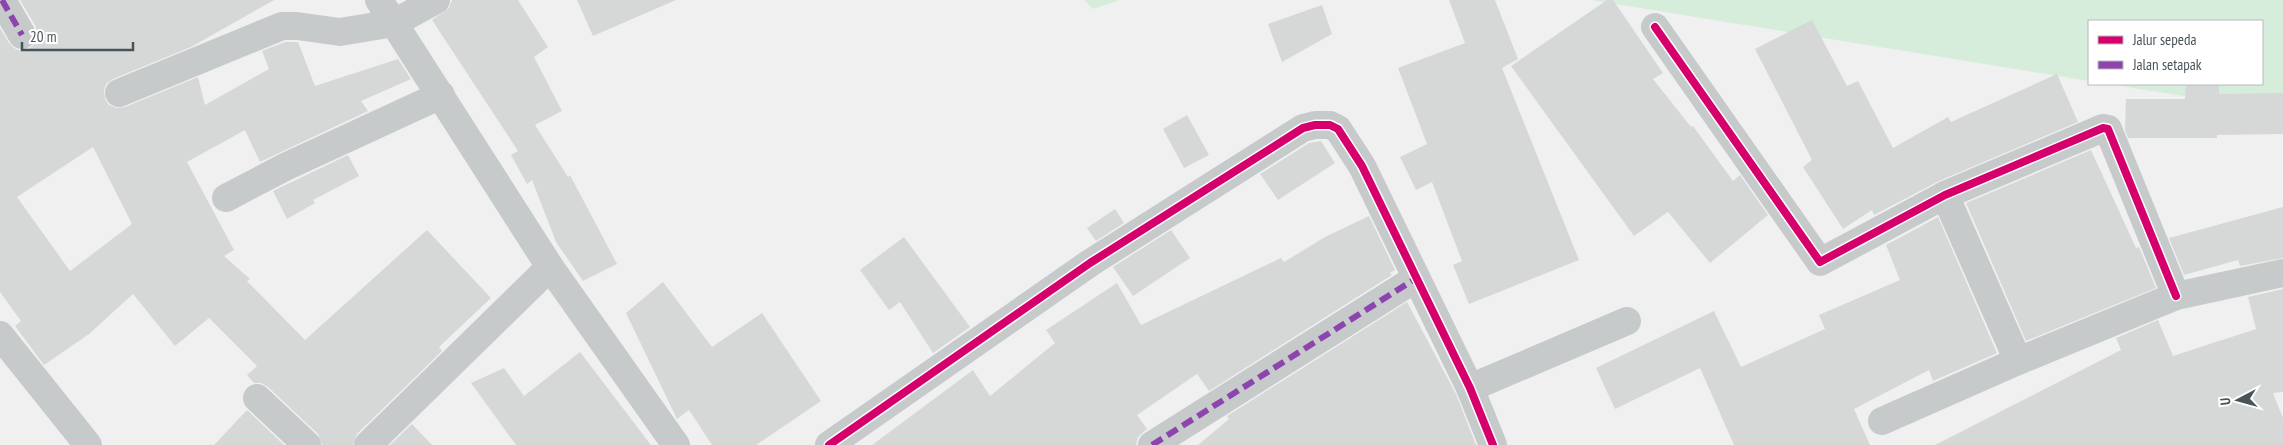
<svg xmlns="http://www.w3.org/2000/svg" width="2283" height="445" font-family="'PT Sans Narrow',sans-serif">
	<style>
		.green { fill: #d6eddc }
		.building { fill: #d6d8d8; fill-rule: evenodd }
		.lines { fill: none; stroke-linecap: round; stroke-linejoin: round }
		.minor { stroke: #c7cacb; stroke-width: 28 }
		.quiet { stroke: #8e44ad; stroke-width: 6; stroke-dasharray: 12 6; stroke-linecap: butt }
		.cycleway-casing { stroke: #fff; stroke-width: 11 }
		.cycleway { stroke: #d6006c; stroke-width: 8 }
	</style>
	<rect width="100%" height="100%" fill="#f0f0f0"/>
	<g class="green">
		<path d="M1084,0H1120L1093,9Z"/>
		<path d="M1591,0H2283V112L2108,84H2262V21H2089V81Z"/>
	</g>
	<g class="building">
		<path d="M20,0H274L191,47L113,79L106,84L104,91L105,99L109,105L116,108L125,107L198,77L205,105L269,69L262,51L285,42H298L315,86L398,59L411,79L361,101L368,111L260,162L245,130L187,162L234,250L224,256L250,279L247,281L305,340L427,230L491,298L439,347L442,351L357,434L353,445H322L318,434L268,387L261,383H254L247,375L257,366L209,318L175,346L133,294L89,334L44,365L15,326L21,321L0,292V28L9,43L14,48L21,51L30,48L35,43L38,36L36,27ZM93,147L132,224L70,271L17,197Z"/>
		<path d="M452,0H518L548,47L534,57L562,111L535,125L568,177L570,175L617,264L583,281L556,242L532,180L527,184L511,155L518,151L432,20L449,8Z"/>
		<path d="M577,0H676L593,36Z"/>
		<path d="M1449,0H1495L1518,59L1502,68L1579,260L1469,304L1453,265L1462,261L1432,182L1416,190L1400,157L1427,144L1398,68L1465,43Z"/>
		<path d="M1607,0H1613L1663,73L1653,79L1691,127L1693,126L1733,181L1740,175L1768,215L1710,263L1668,212L1634,236L1511,66Z"/>
		<path d="M1322,5L1332,34L1282,62L1268,24Z"/>
		<path d="M1812,20L1847,86L1858,81L1893,148L1948,117L1951,122L2057,74L2078,122L1939,181L1874,215L1872,210L1843,229L1803,167L1812,160L1755,49Z"/>
		<path d="M2186,84L2219,85V94L2283,93V134L2217,135V138H2128L2125,130L2126,99H2185Z"/>
		<path d="M1187,115L1209,155L1184,168L1163,129Z"/>
		<path d="M1321,141L1335,163L1278,200L1260,174L1309,143Z"/>
		<path d="M2091,150L2136,248L2139,247L2156,288L2026,341L1966,203Z"/>
		<path d="M348,155L359,176L313,200L315,203L287,219L273,191Z"/>
		<path d="M2283,207V258L2240,266L2238,260L2184,275L2169,238Z"/>
		<path d="M1115,209L1124,223L1096,241L1087,228Z"/>
		<path d="M1369,216L1395,270L1390,273L1392,275L1209,391L1197,374L1137,415L1147,429L1138,437L1136,445H872L973,370L990,396L1055,343L1046,330L1117,283L1141,325L1281,258L1284,262L1325,237Z"/>
		<path d="M1938,217L1997,353L1933,381L1929,370L1854,409L1870,445H1734L1700,368L1615,409L1596,368L1714,311L1741,367L1825,329L1819,315L1900,280L1886,245Z"/>
		<path d="M1171,230L1190,258L1133,296L1113,267Z"/>
		<path d="M904,237L970,327L933,353L900,302L889,310L860,270Z"/>
		<path d="M663,282L712,347L762,313L821,401L756,445H712L689,410L677,419L626,313Z"/>
		<path d="M2283,289V392L2273,393L2283,418V445H1935L2121,350L2116,338L2158,320L2173,356L2256,329L2248,297Z"/>
		<path d="M1407,302L1456,394L1476,445H1198L1229,419L1227,416Z"/>
		<path d="M580,352L651,445H516L471,383L504,368L524,396Z"/>
		<path d="M247,410L284,445H214Z"/>
		<path d="M412,424L432,445H390Z"/>
	</g>
	<g class="lines">
		<g class="minor">
			<path d="M2,0L22,35"/>
			<path d="M379,0L550,267L676,445"/>
			<path d="M1655,27L1820,262L1945,195L2103,128L2108,129L2176,296"/>
			<path d="M119,93L282,26H297L340,32L394,23L436,0"/>
			<path d="M1945,195L2018,361"/>
			<path d="M226,198L285,167L441,95"/>
			<path d="M0,335L88,445"/>
			<path d="M1470,388L1627,321"/>
			<path d="M257,398L307,445"/>
			<path d="M1882,421L2018,361L2176,296L2283,273"/>
			<path d="M368,445L550,267"/>
			<path d="M829,445L1090,263L1303,128L1315,125H1330L1338,129L1362,166L1470,388L1493,445"/>
			<path d="M1152,445L1415,279"/>
		</g>
		<g class="quiet">
			<path d="M2,0L22,35"/>
			<path d="M1152,445L1415,279"/>
		</g>
		<g class="cycleway-casing">
			<g id="cycleway">
				<path d="M1655,27L1820,262L1945,195L2103,128L2108,129L2176,296"/>
				<path d="M829,445L1090,263L1303,128L1315,125H1330L1338,129L1362,166L1470,388L1493,445"/>
			</g>
		</g>
		<use href="#cycleway" class="cycleway"/>
	</g>
	<rect x="2088" y="20" width="175" height="65" fill="#ffffff" stroke="#b6bbbd"/>
	<rect x="2098" y="36" width="25" height="8" fill="#d6006c" stroke="#b6bbbd"/>
	<text x="2133" y="45" font-size="15" fill="#48545a">Jalur sepeda</text>
	<rect x="2098" y="61" width="25" height="8" fill="#8e44ad" stroke="#b6bbbd"/>
	<text x="2133" y="70" font-size="15" fill="#48545a">Jalan setapak</text>
	<g transform="translate(2238 400) rotate(264)" stroke="#ffffff" stroke-width="4" paint-order="stroke">
	<path d="M0-4L9 19L0 12L-9 19Z" fill="#48545a"/>
	<text y="-8" font-size="14" font-weight="bold" text-anchor="middle" fill="#48545a">U</text>
	</g>
	<path d="M22 42v8h111v-8" fill="none" stroke="#48545a" stroke-width="2.5"/>
	<text x="30" y="42" font-size="15" fill="#48545a" stroke="#ffffff" stroke-width="4" paint-order="stroke">20 m</text>
</svg>
